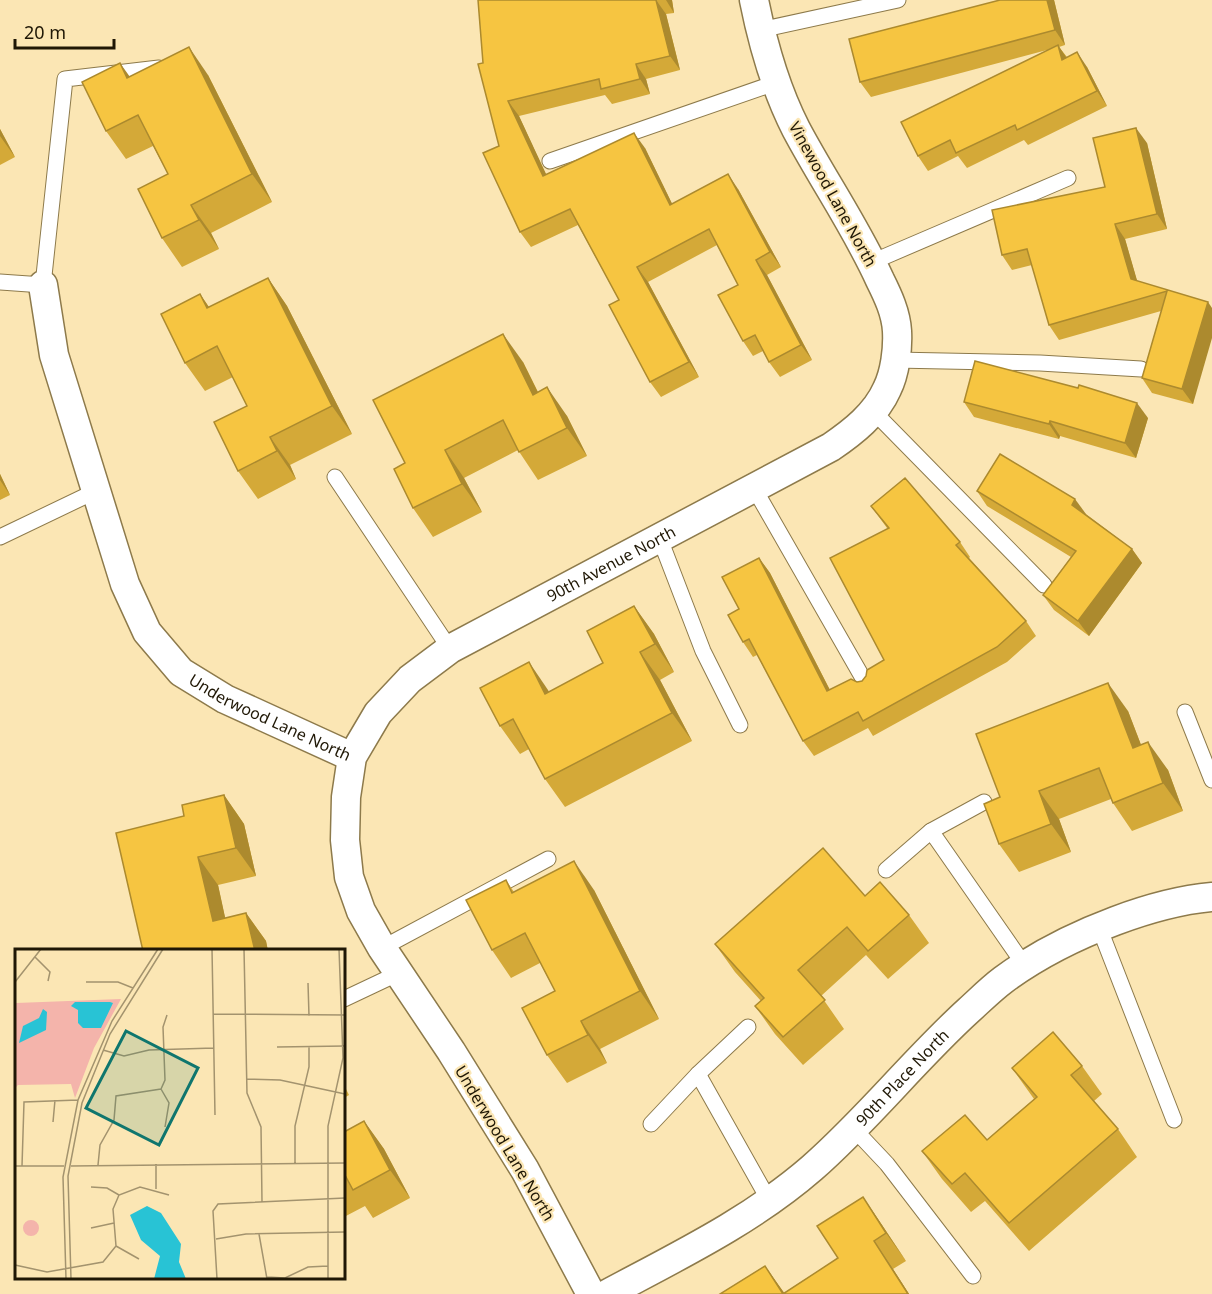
<svg xmlns="http://www.w3.org/2000/svg" width="1212" height="1294" font-family="'Noto Sans',sans-serif">
	<style>
		.lines { fill: none; stroke-linecap: round; stroke-linejoin: round }
		.lane-casing { stroke: #8d7a4b; stroke-width: 17 }
		.street-casing { stroke: #8d7a4b; stroke-width: 31 }
		.lane { stroke: #fff; stroke-width: 15 }
		.street { stroke: #fff; stroke-width: 28 }
		.wall { fill: #d4a938 }
		.shaded-wall { fill: #ac8a2e }
		.building { fill: #f6c541; stroke: #ac8a2e; stroke-width: 1.5 }
		.labels { text-anchor: middle; stroke-width: 4.5; stroke-linejoin: round; paint-order: stroke }
		.street-label { font-size: 16px; fill: #1f1705; stroke: #fbe6b4 }
		.inset-road { fill: none; stroke: #a3936e; stroke-width: 1.5 }
		.view { fill: #0f766e; fill-opacity: 0.15; stroke: #0f766e; stroke-width: 3 }
		.inset-edge { fill: none; stroke: #1f1705; stroke-width: 3 }
	</style>
	<rect width="100%" height="100%" fill="#fbe6b4"/>
	<g class="lines">
		<g class="lane-casing">
			<g id="lane">
				<path d="M760,30L898,0"/>
				<path d="M550,161L775,83"/>
				<path d="M872,262L1068,178"/>
				<path d="M0,282L43,285L65,79L159,68"/>
				<path d="M895,360L1040,363L1141,369"/>
				<path d="M873,411L1044,585"/>
				<path d="M335,477L450,649"/>
				<path d="M754,488L868,687"/>
				<path d="M0,537L96,491"/>
				<path d="M660,539L703,651L740,725"/>
				<path d="M1185,712L1212,780"/>
				<path d="M931,831L984,802"/>
				<path d="M886,870L931,831L1025,966"/>
				<path d="M1099,927L1174,1120"/>
				<path d="M382,948L548,859"/>
				<path d="M344,999L399,973"/>
				<path d="M698,1074L748,1027"/>
				<path d="M651,1124L698,1074L770,1202"/>
				<path d="M853,1128L887,1164L973,1276"/>
			</g>
		</g>
		<g class="street-casing">
			<g id="street">
				<path id="s1" d="M43,285L54,355L125,584L147,632L181,672L225,699L352,757"/>
				<path id="s2" d="M591,1294L525,1170L451,1051L382,948L361,911L349,877L345,840L346,797L352,757L378,713L410,679L450,649L831,447C853,432 876,414 887,389C895,373 898,349 897,331C896,313 888,296 880,280C856,227 823,180 796,129C775,88 763,45 754,0"/>
				<path id="s3" d="M607,1294C678,1256 751,1221 812,1168C868,1119 914,1060 969,1010C980,1000 991,989 1003,980C1037,955 1075,936 1115,921C1147,909 1178,900 1212,897"/>
			</g>
		</g>
		<use href="#lane" class="lane"/>
		<use href="#street" class="street"/>
	</g>
	<g class="wall">
		<path d="M478,0H672L674,13L666,14L680,70L646,79L650,94L612,104L605,95L519,116L546,175L645,148L672,204L738,189L781,267L767,275L812,360L780,377L769,362L763,351L753,356L743,341L738,285L717,245L648,282L699,377L661,397L650,382L619,300L578,225L531,247L520,232L499,146L483,63Z"/>
		<path d="M1054,0L1065,45L1059,47L1067,57L1087,67L1107,106L1028,145L1024,140L967,168L958,156L928,171L918,156L1047,50L871,97L860,82Z"/>
		<path d="M208,75L272,202L211,233L219,249L182,267L162,238L168,174L153,146L126,159L106,131L129,76Z"/>
		<path d="M0,129L15,157L0,165Z"/>
		<path d="M1147,143L1167,229L1125,239L1137,281L1208,302L1193,404L1152,393L1142,378L1161,311L1059,340L1049,325L1032,265L1012,270L1002,255L1105,187Z"/>
		<path d="M268,278L287,306L352,434L290,465L296,479L258,499L238,471L247,406L233,377L205,391L185,363L200,294L209,307Z"/>
		<path d="M523,362L538,392L567,416L587,456L538,480L518,450L464,478L482,512L433,537L413,508L405,463Z"/>
		<path d="M964,402L1148,418L1136,458L1060,436L1059,439L974,417Z"/>
		<path d="M0,474L10,495L0,500Z"/>
		<path d="M977,491L1086,514L1132,549L1142,563L1089,636L1054,610L1043,595L1071,557L987,506Z"/>
		<path d="M871,506L960,542L970,557L969,558L1026,621L1036,636L1007,662L873,736L868,728L814,756L803,741L757,655L753,657L743,642L739,609L759,558L770,573L830,690L862,681L884,660L887,528Z"/>
		<path d="M634,606L654,634L674,672L660,680L692,741L565,807L545,779L529,749L520,754L500,726L603,663Z"/>
		<path d="M1128,711L1141,745L1168,770L1183,811L1132,831L1113,803L1111,799L1059,819L1071,852L1019,872L999,844L1000,797Z"/>
		<path d="M224,795L244,824L256,876L218,885L225,918L246,913L266,941L268,951H143L184,816Z"/>
		<path d="M506,880L514,892L594,890L659,1019L600,1049L607,1063L567,1083L547,1055L555,991L540,963L511,978L492,950Z"/>
		<path d="M865,896L909,915L929,943L888,979L866,955L821,996L844,1029L803,1065L775,1034L755,1006L761,1001L735,972L715,944Z"/>
		<path d="M1082,1066L1102,1094L1094,1101L1118,1129L1137,1157L1029,1251L985,1201L971,1212L942,1179L922,1151L987,1140L1034,1099L1012,1068Z"/>
		<path d="M344,1085L349,1095L344,1098Z"/>
		<path d="M364,1121L384,1149L410,1198L373,1218L365,1206L344,1217V1132Z"/>
		<path d="M863,1197L882,1225L906,1261L893,1269L909,1294H720L765,1266L784,1293L838,1258Z"/>
	</g>
	<g class="shaded-wall">
		<path d="M656,0L666,14L680,70L670,56Z"/>
		<path d="M666,0H672L674,13Z"/>
		<path d="M1047,0H1054L1065,45L1055,30Z"/>
		<path d="M1058,45L1068,60H1062Z"/>
		<path d="M189,47L208,75L272,202L252,174Z"/>
		<path d="M1077,52L1087,67L1107,106L1097,91Z"/>
		<path d="M120,63L140,91L127,78Z"/>
		<path d="M636,64L646,79L650,94L640,79Z"/>
		<path d="M508,101L519,116L554,191L543,176Z"/>
		<path d="M1136,128L1147,143L1167,229L1157,214Z"/>
		<path d="M0,129L15,157L0,136Z"/>
		<path d="M634,133L645,148L680,220L670,205Z"/>
		<path d="M728,174L738,189L781,267L770,252Z"/>
		<path d="M191,205L211,233L219,249L199,220Z"/>
		<path d="M1115,224L1125,239L1141,294L1131,279Z"/>
		<path d="M756,260L767,275L812,360L801,345Z"/>
		<path d="M637,267L648,282L699,377L689,362Z"/>
		<path d="M268,278L287,306L352,434L332,406Z"/>
		<path d="M200,294L219,322L207,308Z"/>
		<path d="M1208,302L1212,308V338L1193,404L1182,389Z"/>
		<path d="M503,334L523,362L553,423L533,395Z"/>
		<path d="M547,387L567,416L587,456L567,428Z"/>
		<path d="M1137,403L1148,418L1136,458L1125,443Z"/>
		<path d="M1050,421L1060,436L1059,439L1049,424Z"/>
		<path d="M270,437L290,465L296,479L277,451Z"/>
		<path d="M445,450L464,478L482,512L462,484Z"/>
		<path d="M0,474L10,495L0,480Z"/>
		<path d="M1075,499L1086,514L1082,520L1072,505Z"/>
		<path d="M1132,549L1142,563L1089,636L1078,621Z"/>
		<path d="M759,558L770,573L838,706L827,691Z"/>
		<path d="M634,606L654,634L674,672L655,644Z"/>
		<path d="M640,652L660,680L692,741L672,713Z"/>
		<path d="M529,662L548,690L565,722L545,694Z"/>
		<path d="M1108,683L1128,711L1153,776L1133,748Z"/>
		<path d="M1148,742L1168,770L1183,811L1163,783Z"/>
		<path d="M1039,791L1059,819L1071,852L1051,824Z"/>
		<path d="M224,795L244,824L256,876L236,848Z"/>
		<path d="M198,857L218,885L232,949L213,921Z"/>
		<path d="M574,861L594,890L659,1019L640,991Z"/>
		<path d="M246,913L266,941L268,951H255Z"/>
		<path d="M581,1021L600,1049L607,1063L588,1035Z"/>
		<path d="M364,1121L384,1149L410,1198L390,1170Z"/>
		<path d="M863,1197L882,1225L906,1261L886,1233Z"/>
		<path d="M874,1241L893,1269L909,1294H908Z"/>
		<path d="M765,1266L785,1294H783Z"/>
	</g>
	<g class="building">
		<path d="M478,0H656L670,56L636,64L640,79L601,89L599,79L508,101L543,176L634,133L670,205L728,174L770,252L756,260L801,345L769,362L755,335L743,341L718,295L738,285L709,229L637,267L689,362L650,382L609,305L619,300L570,209L520,232L483,153L499,146L478,64L483,63Z"/>
		<path d="M1000,0H1047L1055,30L860,82L849,39Z"/>
		<path d="M1058,45L1062,60L1077,52L1097,91L1017,130L1015,125L956,153L950,140L918,156L901,122Z"/>
		<path d="M189,47L252,174L191,205L199,220L162,238L138,189L168,174L138,115L106,131L82,82L120,63L127,78Z"/>
		<path d="M1136,128L1157,214L1115,224L1131,279L1208,302L1182,389L1142,378L1167,291L1049,325L1027,249L1002,255L992,210L1105,187L1093,138Z"/>
		<path d="M268,278L332,406L270,437L277,451L238,471L214,422L247,406L217,346L185,363L161,314L200,294L207,308Z"/>
		<path d="M503,334L533,395L547,387L567,428L519,452L503,420L445,450L462,484L413,508L394,469L405,463L373,400Z"/>
		<path d="M975,361L1078,388L1079,385L1137,403L1125,443L1050,421L1049,424L964,402Z"/>
		<path d="M1000,454L1075,499L1072,505L1132,549L1078,621L1043,595L1076,551L977,491Z"/>
		<path d="M905,478L960,542L956,545L1026,621L997,647L863,721L858,712L803,741L749,639L743,642L728,615L739,609L722,577L759,558L827,691L851,679L857,682L862,681L866,676L867,670L884,660L830,558L889,528L871,506Z"/>
		<path d="M634,606L655,644L640,652L672,713L545,779L513,719L500,726L480,688L529,662L545,694L603,663L587,631Z"/>
		<path d="M1108,683L1133,748L1148,742L1163,783L1113,803L1099,768L1039,791L1051,824L999,844L984,804L1000,797L976,734Z"/>
		<path d="M224,795L236,848L198,857L213,921L246,913L255,951H143L116,833L184,816L182,805Z"/>
		<path d="M823,848L865,896L880,882L909,915L868,951L847,927L798,970L825,1000L783,1037L755,1006L764,998L715,944Z"/>
		<path d="M574,861L640,991L581,1021L588,1035L547,1055L522,1008L555,991L525,933L492,950L466,900L506,880L512,893Z"/>
		<path d="M1053,1032L1082,1066L1071,1075L1118,1129L1009,1223L965,1173L952,1184L922,1151L965,1115L987,1140L1037,1097L1012,1068Z"/>
		<path d="M364,1121L390,1170L353,1190L346,1177L344,1179V1132Z"/>
		<path d="M863,1197L886,1233L874,1241L908,1294H720L765,1266L783,1294L838,1258L817,1226Z"/>
	</g>
	<g class="labels">
		<g class="street-label">
			<text transform="translate(833 194) rotate(61)" y="6">Vinewood Lane North</text>
			<text dy="6" stroke="none"><textPath href="#s2" startOffset="934">90th Avenue North</textPath></text>
			<text dy="6" stroke="none"><textPath href="#s1" startOffset="516">Underwood Lane North</textPath></text>
			<text dy="6" stroke="none"><textPath href="#s3" startOffset="369">90th Place North</textPath></text>
			<text transform="translate(505 1143) rotate(59)" y="6">Underwood Lane North</text>
		</g>
	</g>
	<g transform="translate(15 949)">
		<rect width="330" height="330" fill="#fbe6b4"/>
		<path d="M106,50L79,99L60,149L56,135L3,136L0,139L1,54ZM8 279a8 8 0 1 1 16 0a8 8 0 1 1-16 0Z" fill="#f4b4ab"/>
		<path d="M60,53H95L98,54L86,79H68L63,74V61L56,57ZM28,60L32,63L31,81L4,94L8,77L24,69ZM132,257L146,264L166,295L164,313L171,330H139L145,307L126,291L115,266Z" fill="#28c3d5"/>
		<path class="inset-road" d="M197,0L200,166M229,0L232,144L246,178L247,253M20,8L35,23L33,32M0,33L26,0M71,33H103L118,39M293,34L294,67M198,65L330,66M262,98L330,97M88,101L109,107L134,101L199,99M232,130L265,131L330,145M146,140L150,131L148,78L152,66M146,140L154,154L150,178M38,173L40,151M280,214V177L294,118V98M141,215V240M83,216L85,196L99,171L101,147L146,140M0,217H49M7,217L9,153L63,151M56,217L330,214M76,238L92,239L104,246M76,279L99,274M244,285L252,330M201,290L231,285L330,283M101,297L124,310M0,316L32,323L88,313L101,297L98,260L104,246L125,238L154,246M252,328L270,329L293,318L313,317M51,330L48,228L63,151L97,72L143,0M56,330L53,227L67,154L95,85L148,0M202,330L198,262L203,255L330,249M313,330V177L328,109L324,0"/>
		<path class="view" d="M111,82L183,119L144,196L71,159Z"/>
		<rect width="330" height="330" class="inset-edge"/>
	</g>
	<path d="M15 39v9h99v-9" fill="none" stroke="#1f1705" stroke-width="3"/>
	<text x="24" y="39" font-size="18" fill="#1f1705" stroke="#fbe6b4" stroke-width="4.5" paint-order="stroke">20 m</text>
</svg>
